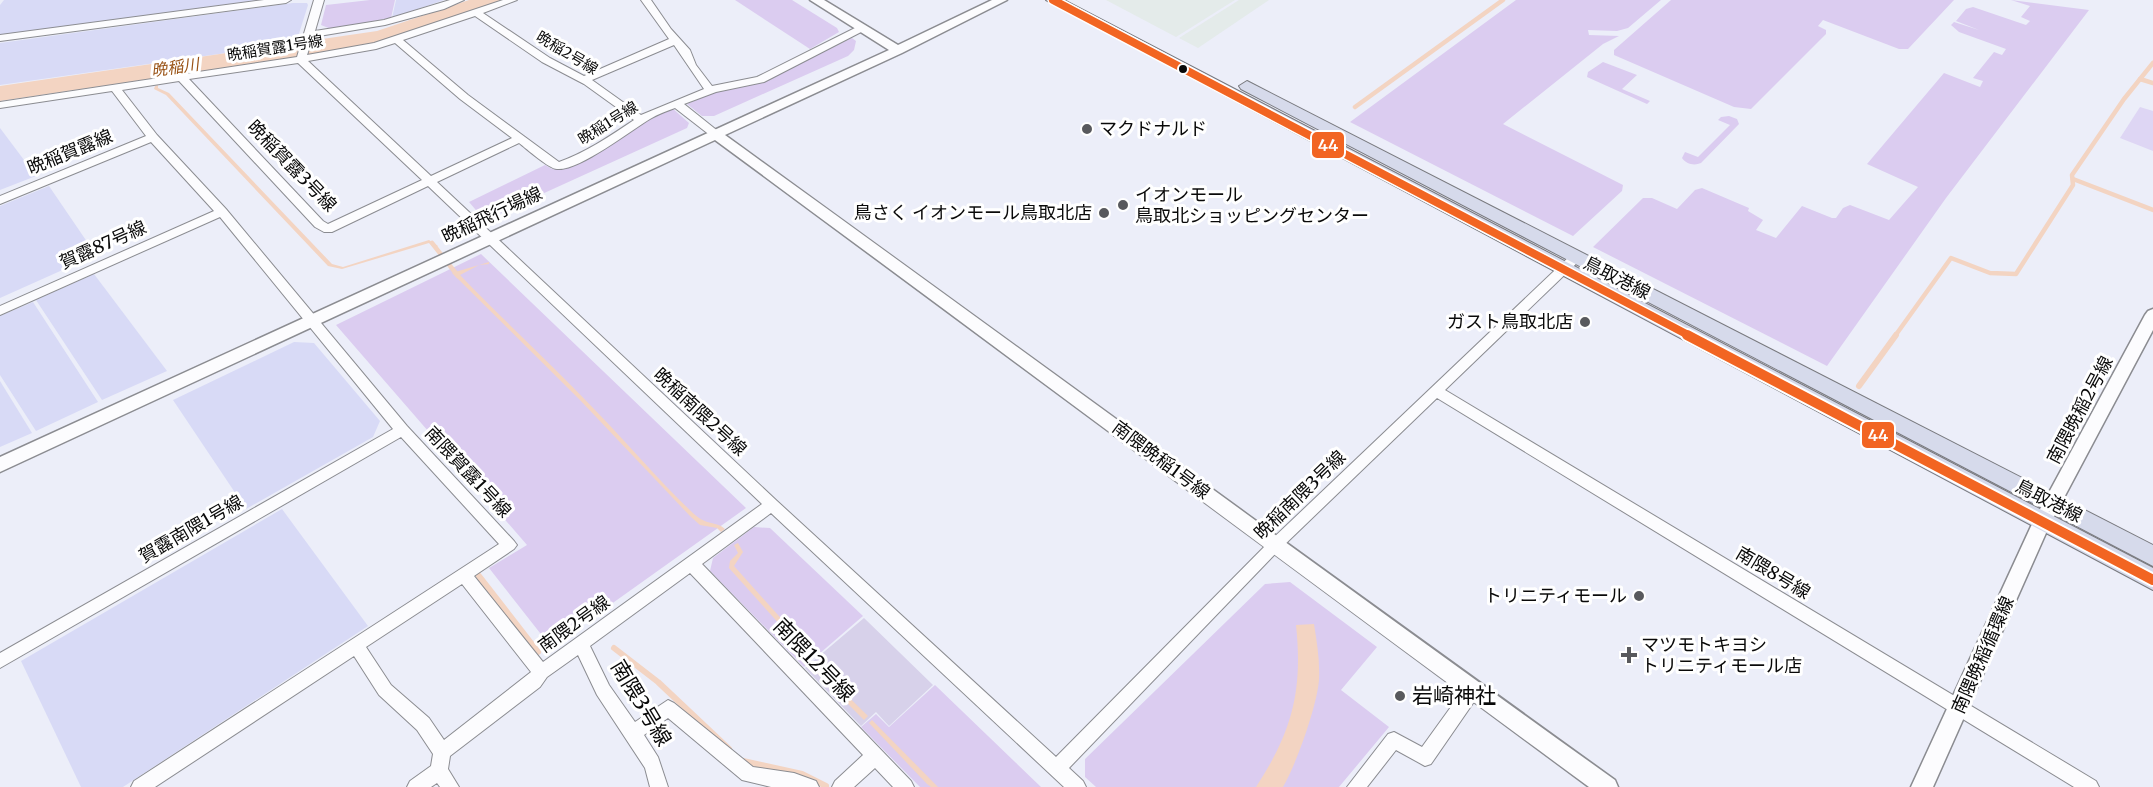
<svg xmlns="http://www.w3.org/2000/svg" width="2153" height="787" font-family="Merriweather,'Noto Sans JP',serif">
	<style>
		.industrial { fill: #e4ebea }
		.farmland { fill: #d8daf6 }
		.green { fill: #dbccf0 }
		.cemetery { fill: #d7d1ea }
		.pitch { fill: #ded6f4 }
		.water { fill: #f3d4c2 }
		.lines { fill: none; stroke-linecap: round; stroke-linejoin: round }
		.stream-far1 { stroke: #f3d4c2; stroke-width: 4.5 }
		.stream { stroke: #f3d4c2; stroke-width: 6 }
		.minor-casing { stroke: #8b8c91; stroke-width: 2 }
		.tertiary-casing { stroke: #8b8c91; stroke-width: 3 }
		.primary-casing { stroke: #78797e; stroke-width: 2 }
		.minor { fill: #fcfcfe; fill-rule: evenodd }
		.tertiary { fill: #fcfcfe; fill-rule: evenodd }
		.primary { fill: #d6daeb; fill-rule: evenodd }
		.bus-1-far1-casing { stroke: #fff; stroke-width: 11 }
		.bus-1-casing { stroke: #fff; stroke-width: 14 }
		.bus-1-far1 { stroke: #f26522; stroke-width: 8 }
		.bus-1 { stroke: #f26522; stroke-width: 10 }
		.bus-dot { fill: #090909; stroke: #fff; stroke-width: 2 }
		.poi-dot { fill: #58595d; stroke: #fff; stroke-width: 2 }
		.labels { text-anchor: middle; stroke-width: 6; stroke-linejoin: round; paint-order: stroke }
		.far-street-label { font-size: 15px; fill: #090909; stroke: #fff }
		.far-water-label { font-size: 16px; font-style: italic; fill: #995215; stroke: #fff }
		.poi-label { font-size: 18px; fill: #090909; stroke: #fff; text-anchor: start }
		.street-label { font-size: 18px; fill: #090909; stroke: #fff }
		.near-street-label { font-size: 21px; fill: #090909; stroke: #fff }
		.near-poi-label { font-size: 21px; fill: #090909; stroke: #fff; text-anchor: start }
		.line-badge { stroke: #fff; stroke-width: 2 }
		.badge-label { font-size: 16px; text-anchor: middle; font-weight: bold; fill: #fff }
	</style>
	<rect width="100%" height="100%" fill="#eceef9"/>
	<g class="industrial">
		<path d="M1106,0H1235L1176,37Z"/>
		<path d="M1239,0H1269L1198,48L1179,38Z"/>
	</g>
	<g class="farmland">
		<path d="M4,0H257L0,35V5Z"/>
		<path d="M396,0H444L392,18Z"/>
		<path d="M293,3H307L308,5L296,43L0,85V43Z"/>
		<path d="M0,128L36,176L0,190Z"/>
		<path d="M49,186L96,255L0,298V206Z"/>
		<path d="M94,274L167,371L102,400L36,300Z"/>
		<path d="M33,302L98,402L36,431L0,375V316Z"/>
		<path d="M294,342L314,343L380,421L373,437L246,509L173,400Z"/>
		<path d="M0,381L32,433L0,447Z"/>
		<path d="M282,509L368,626L123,787H81L21,661Z"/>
	</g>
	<g class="green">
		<path d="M370,0H395L391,18L331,29L321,25L326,5Z"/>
		<path d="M735,0H792L837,28L839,32L810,49Z"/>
		<path d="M1516,0H1661L1628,28L1617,31L1588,30L1589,35L1619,36L1603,44L1503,124L1623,185L1622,191L1573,236L1350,122Z"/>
		<path d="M1671,0H1954L1908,49H1899L1823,20L1818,26L1826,30V34L1751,109L1734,107L1614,55V50Z"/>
		<path d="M2011,0L2089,10L1946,198L1827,366L1593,247L1643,198H1652L1677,209L1695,190L1702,188L1749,208L1748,211L1763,220L1756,230L1776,238L1802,206L1832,218H1836L1843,208L1850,205L1889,220L1918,187L1867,164L1944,73L1980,87L1983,81L1973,78L1994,52L2002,55L2006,49L1959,32L1951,25L1954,22L1979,30L1956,21L1966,9L1973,7L2026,25L2030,21L2021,17L2030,6Z"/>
		<path d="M852,38L856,41L854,50L848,56L714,116H702L687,104L715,92L760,83Z"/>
		<path d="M1603,62L1637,75L1622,89L1650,101L1647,104L1587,77L1588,72Z"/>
		<path d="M672,108L689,123L687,128L494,216H481L469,202L545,165L552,169L561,170L606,147L650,117Z"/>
		<path d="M1729,116L1737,119L1739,124L1701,163C1694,166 1686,164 1682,158L1685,152L1698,157L1730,125L1718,120L1721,117Z"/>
		<path d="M481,254L746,508L551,647L489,568L527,545L336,325Z"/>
		<path d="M754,527L770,528L863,616L804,667L710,571L713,558Z"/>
		<path d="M1290,582L1377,647L1341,690L1389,727L1339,787H1096L1085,777V759L1265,584Z"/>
		<path d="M935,685L1041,787H920L861,727L876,714L889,727Z"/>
	</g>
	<path class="cemetery" d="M864,618L933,685L889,726L876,712L861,726L805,668Z"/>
	<path class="pitch" d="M2140,107L2153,111V151L2120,138Z"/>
	<g class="water">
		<path d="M469,0H504L380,42L326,53L0,101V86L377,31Z"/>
		<path d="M158,85V88L169,93L332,264L343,267L429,240L438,246L435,248L429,243L342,269L328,266L166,95L154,89L155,86Z"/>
		<path d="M489,262V264L479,265L460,275C504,321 552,364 596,411C629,445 659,481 694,514C707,526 717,521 725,529L721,532L717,528L700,525L690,516L579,399L452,273Z"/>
		<path d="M738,543L743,552L734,566L805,645V653L810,659L806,663L801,655L800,647L729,568L730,561L738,553L734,545Z"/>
		<path d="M1314,624C1317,643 1320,661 1319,680C1317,706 1296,765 1283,787H1256C1292,732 1303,691 1296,625Z"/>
		<path d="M815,664L868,716L864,720L811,667Z"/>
		<path d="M872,720L938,787H931L927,784L869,723Z"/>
	</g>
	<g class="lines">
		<g class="stream-far1">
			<path d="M2140,79L2153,83"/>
			<path d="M1355,107L1503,0"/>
			<path d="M2073,179L2153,210"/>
			<path d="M432,243L458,276"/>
			<path d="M1895,336L1951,258L1990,273L2016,274L2073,185L2072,175L2124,99L2153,63"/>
		</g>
		<g class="stream">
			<path d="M1859,386L1896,335"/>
			<path d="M479,576L538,652"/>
			<path d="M614,648L658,682L729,749"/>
			<path d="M743,761L802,774L826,786"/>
		</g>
		<g class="minor-casing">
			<g id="minor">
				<path d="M264,0H291L286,3L0,41V35Z"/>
				<path d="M314,0H324L315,31L384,20L450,0H464L444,9L385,25L313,37L307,55L374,43L503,0H517L483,13L550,58L584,76L669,39L641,0H651L671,29L690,50L696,65L712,86L757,77L859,26H865V30L764,82L716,92L684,104L719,132V136H711L675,108C667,111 658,114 650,119C630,131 579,171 557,169C549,169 527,149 519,143L437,182L777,501L1056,757L1269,542L1572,254H1580L1582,257L1580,260L1445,390L2096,781L2099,787H2074L1437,398L1279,550L1069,768L1083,781L1086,787H1064L771,513L702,564L911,781L914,787H893L875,768L854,787H832L835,781L863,755L690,573L590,646L609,685L635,722L668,700L674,703L753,767L794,773L816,781L819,787H771L742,780L668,718L644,735L658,757L668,787H650L645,768L597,695L578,655L547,677L540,687L450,756L448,769L459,787H440L437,783L431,787H407L410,781L431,766L433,754L417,730L379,695L354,656L155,787H131L134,781L499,544L401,437L0,668V653L393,429L220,217L0,315V306L214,211L151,142L0,204V196L146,136L112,91L0,108V102L297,57ZM475,16L542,62L584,84L634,120C610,136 587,152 559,162L468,95L403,40ZM395,43L460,99L512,138L431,176L308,61L376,49ZM674,45L704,89L641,115L592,80ZM298,63L422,180L328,224L323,221L189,79ZM179,81L315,227L324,232H332L428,186L762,504L543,662L474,576L514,549L517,545L514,541L407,426L226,209L157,135L122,90ZM462,584L531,672L444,740L429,718L391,685L366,647Z"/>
				<path d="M1472,683L1478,686L1480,691L1478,696L1431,764L1425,766L1396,750L1367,787H1347L1388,734L1394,732L1422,747L1466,686Z"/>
			</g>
		</g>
		<g class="tertiary-casing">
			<g id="tertiary">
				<path d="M810,0H824L898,45L992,0H1007L902,53L725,135C1022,349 1317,567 1615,780L1618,787H1589C1297,573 1007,355 715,140L0,472V457L889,50Z"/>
				<path d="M2153,309V330L2050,524L1933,787H1911L2033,522L2145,315L2148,311Z"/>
			</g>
		</g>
		<g class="primary-casing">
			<g id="primary">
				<path d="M1046,0H1064L2153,568V590Z"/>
				<path d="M1247,81L2153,545V566L1241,89L1239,86Z"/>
			</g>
		</g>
		<use href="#minor" class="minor"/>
		<use href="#tertiary" class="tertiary"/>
		<use href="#primary" class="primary"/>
		<g class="bus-1-far1-casing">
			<path id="bus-1-far1" d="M1053,0L1690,336"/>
		</g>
		<g class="bus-1-casing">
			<path id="bus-1" d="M1687,335L2153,580"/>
		</g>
		<use href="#bus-1-far1" class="bus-1-far1"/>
		<use href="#bus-1" class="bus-1"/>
	</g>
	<circle class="bus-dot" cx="1183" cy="69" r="5"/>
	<g class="poi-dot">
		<circle cx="1087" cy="129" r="6"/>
		<circle cx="1123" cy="205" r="6"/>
		<circle cx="1104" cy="213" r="6"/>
		<circle cx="1585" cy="322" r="6"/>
		<circle cx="1639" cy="596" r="6"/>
		<path d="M1626 646h6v6h6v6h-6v6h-6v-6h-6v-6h6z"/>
		<circle cx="1400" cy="696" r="6"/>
	</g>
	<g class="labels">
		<g class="far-street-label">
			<text transform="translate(275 48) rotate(-9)" y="5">晩稲賀露1号線</text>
			<text transform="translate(567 53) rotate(31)" y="5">晩稲2号線</text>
			<text transform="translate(608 123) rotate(-32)" y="5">晩稲1号線</text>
		</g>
		<g class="far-water-label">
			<text transform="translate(175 67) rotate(-8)" y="6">晩稲川</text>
		</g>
		<g class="poi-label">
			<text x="1099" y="135">マクドナルド</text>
			<text x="1135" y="201">イオンモール<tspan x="1135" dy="21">鳥取北ショッピングセンター</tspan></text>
			<text x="1092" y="219" text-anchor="end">鳥さく イオンモール鳥取北店</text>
			<text x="1573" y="328" text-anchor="end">ガスト鳥取北店</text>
			<text x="1627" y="602" text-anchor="end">トリニティモール</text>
			<text x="1641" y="651">マツモトキヨシ<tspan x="1641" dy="21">トリニティモール店</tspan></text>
		</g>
		<g class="street-label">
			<text transform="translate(70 152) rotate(-22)" y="6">晩稲賀露線</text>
			<text transform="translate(292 166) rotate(46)" y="6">晩稲賀露3号線</text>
			<text transform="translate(492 215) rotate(-25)" y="6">晩稲飛行場線</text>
			<text transform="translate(103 245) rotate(-24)" y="6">賀露87号線</text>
			<text transform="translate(1617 278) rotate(27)" y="6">鳥取港線</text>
			<text transform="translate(2080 410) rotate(-62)" y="6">南隈晩稲2号線</text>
			<text transform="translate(700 412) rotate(43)" y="6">晩稲南隈2号線</text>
			<text transform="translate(1161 460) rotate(37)" y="6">南隈晩稲1号線</text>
			<text transform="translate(468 472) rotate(47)" y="6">南隈賀露1号線</text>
			<text transform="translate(1300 495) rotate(-44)" y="6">晩稲南隈3号線</text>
			<text transform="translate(2049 501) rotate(27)" y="6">鳥取港線</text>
			<text transform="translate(191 529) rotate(-30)" y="6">賀露南隈1号線</text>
			<text transform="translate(1773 573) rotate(31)" y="6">南隈8号線</text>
			<text transform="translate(574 624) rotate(-36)" y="6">南隈2号線</text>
			<text transform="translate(1983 655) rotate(-66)" y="6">南隈晩稲循環線</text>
		</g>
		<g class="near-street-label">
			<text transform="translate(814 660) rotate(46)" y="7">南隈12号線</text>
			<text transform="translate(641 703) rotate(59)" y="7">南隈3号線</text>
		</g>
		<g class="near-poi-label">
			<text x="1412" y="703">岩崎神社</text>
		</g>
	</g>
	<g class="line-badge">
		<rect x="1311" y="131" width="34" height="28" rx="6" fill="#f26522"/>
		<rect x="1861" y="421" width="34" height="28" rx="6" fill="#f26522"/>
	</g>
	<g class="badge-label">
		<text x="1328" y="151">44</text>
		<text x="1878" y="441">44</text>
	</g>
</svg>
